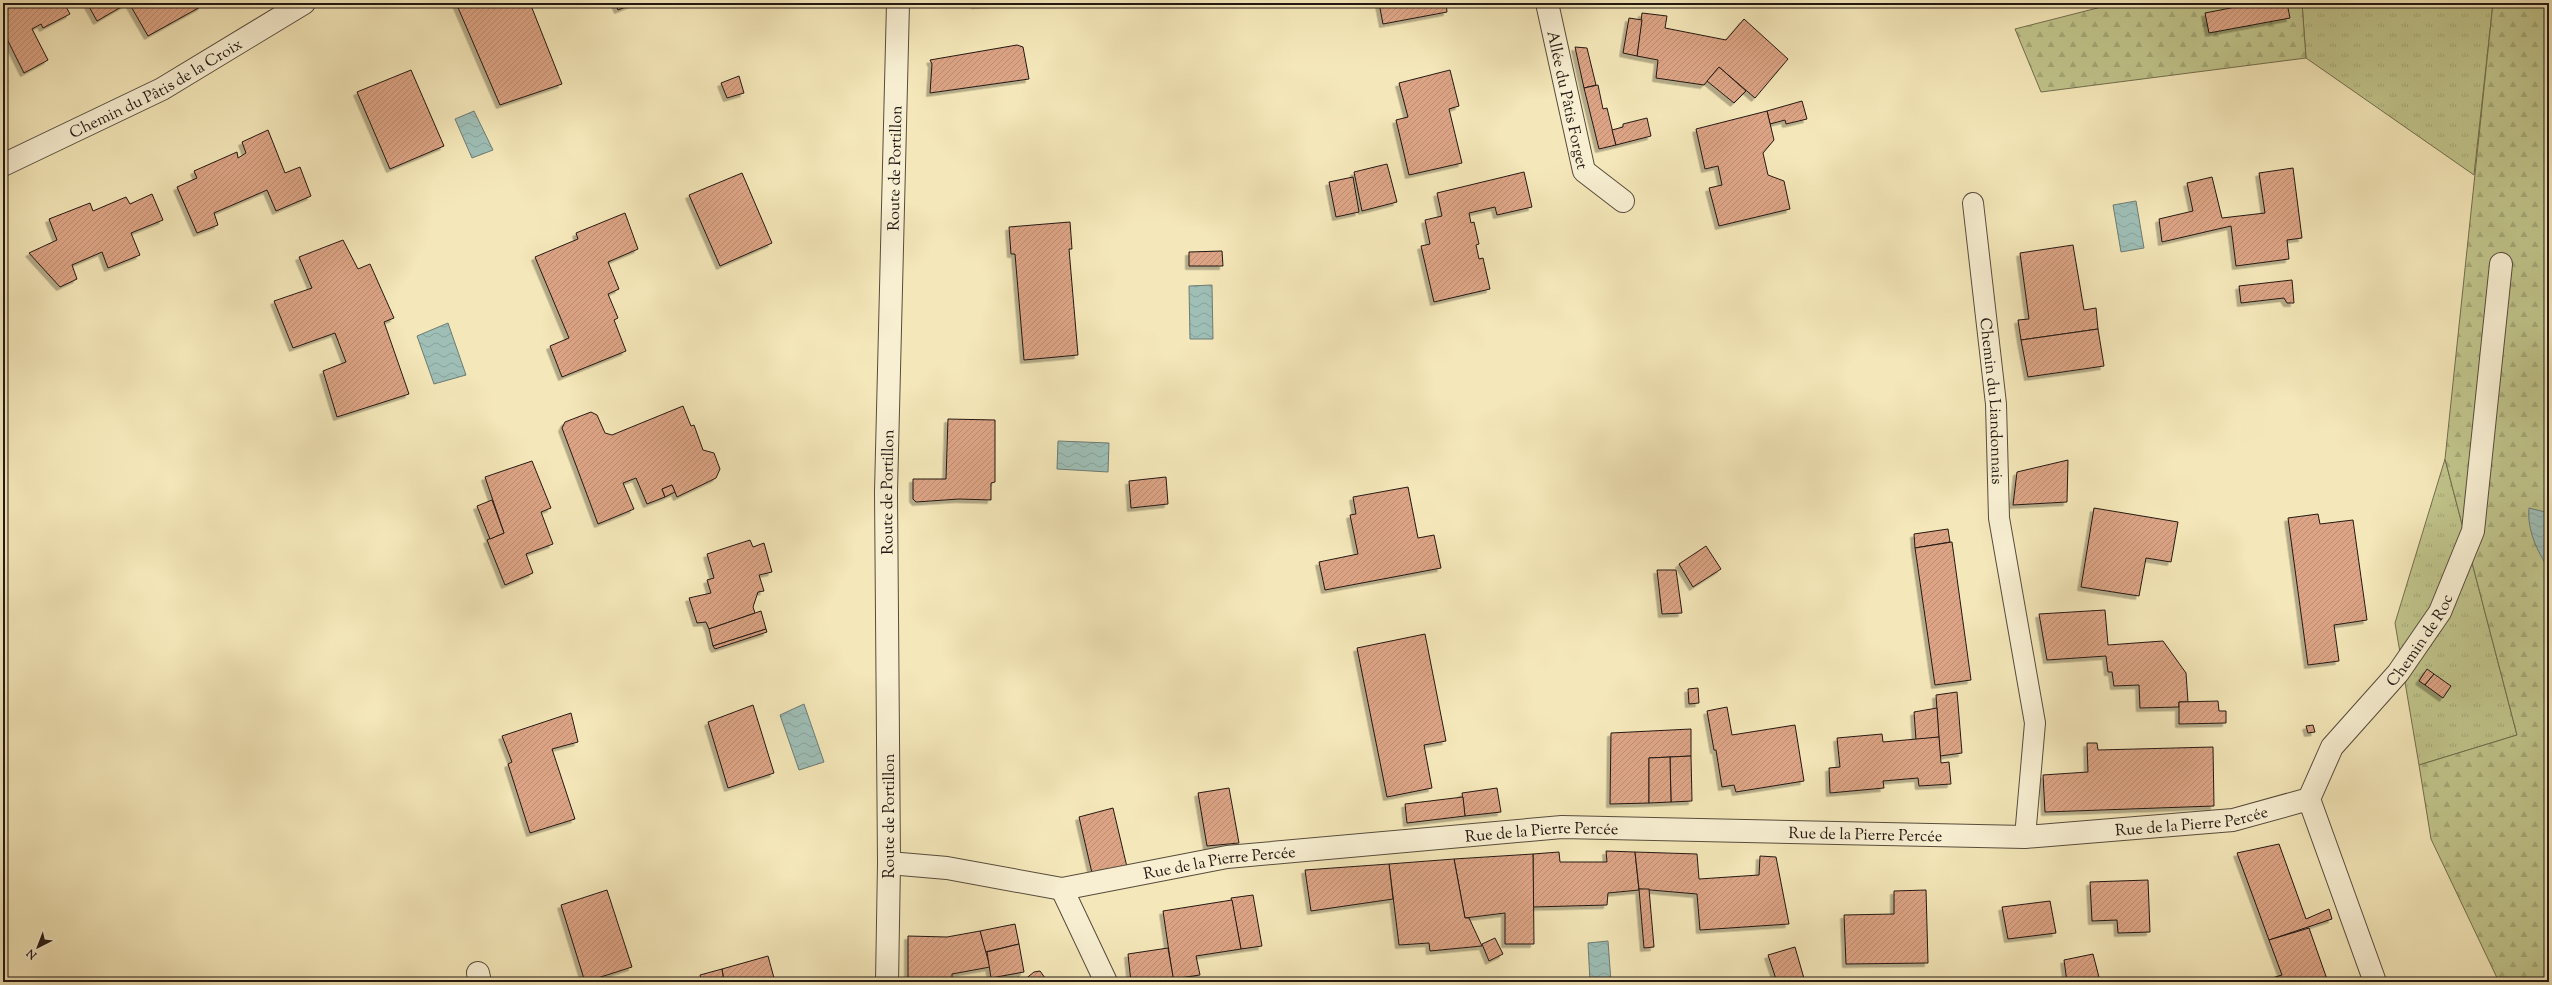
<svg xmlns="http://www.w3.org/2000/svg" width="2552" height="985" font-family="'Sorts Mill Goudy',serif">
	<style>
		.grass { fill: url(#grass-tufts); stroke: #726e4f }
		.forest { fill: url(#forest-firs); stroke: #726e4f }
		.water { fill: url(#water-waves); stroke: #6d7c75 }
		.building { fill: url(#building-hatch); stroke: #231813; filter: url(#shadow) }
		.lines { fill: none; stroke-linecap: round; stroke-linejoin: round }
		.service-casing { stroke: #574c3c; stroke-width: 22 }
		.minor-casing { stroke: #574c3c; stroke-width: 24 }
		.service { stroke: #f8efd2; stroke-width: 20 }
		.minor { stroke: #f8efd2; stroke-width: 22 }
		.labels { text-anchor: middle; stroke-width: 4; stroke-linejoin: round; paint-order: stroke }
		.street-label { font-size: 16px; fill: #231813; stroke: #f8efd2 }
	</style>
	<defs>
		<pattern id="grass-tufts" width="24" height="20" patternUnits="userSpaceOnUse"><rect width="24" height="20" fill="#c0c48b"/><path d="M3 7l-1-3M5 7V3M7 7l1-3M15 17l-1-3M17 17v-4M19 17l1-3" fill="none" stroke="#a5a877"/></pattern>
		<pattern id="forest-firs" width="22" height="20" patternUnits="userSpaceOnUse"><rect width="22" height="20" fill="#c0c48b"/><path d="M5 1l3.5 6h-7zM16 11l3.5 6h-7z" fill="#a5a877"/></pattern>
		<pattern id="water-waves" width="16" height="10" patternUnits="userSpaceOnUse"><rect width="16" height="10" fill="#9ebeb6"/><path d="M0 5q4-4 8 0t8 0" fill="none" stroke="#88a39c"/></pattern>
		<pattern id="building-hatch" width="6" height="6" patternUnits="userSpaceOnUse"><rect width="6" height="6" fill="#dca485"/><path d="M-1 1l2-2M0 6l6-6M5 7l2-2" fill="none" stroke="#bc8c72"/></pattern>
		<filter id="shadow"><feDropShadow dx="-3.5" dy="3.5" stdDeviation="0" flood-color="#0004"/></filter>
	</defs>
	<rect width="100%" height="100%" fill="#f4e7b9"/>
	<filter id="stains"><feTurbulence type="fractalNoise" baseFrequency=".005" numOctaves="4"/><feColorMatrix values="0 0 0 0 .2 0 0 0 0 .09 0 0 0 0 .02 0 0 0 .5 -.17"/></filter>
	<radialGradient id="worn" r=".72"><stop offset=".6" stop-color="#630" stop-opacity="0"/><stop offset="1" stop-color="#630" stop-opacity=".3"/></radialGradient>
	<g class="grass">
		<path d="M2302,3H2493L2474,175L2306,58Z"/>
		<path d="M2445,459L2517,735L2419,765L2395,623Z"/>
	</g>
	<g class="forest">
		<path d="M2117,3H2302L2306,58L2041,92L2015,29Z"/>
		<path d="M2493,3H2549V982H2499L2431,839L2419,765L2517,735L2445,459Z"/>
	</g>
	<g class="water">
		<path d="M474,111L493,150L472,158L455,119Z"/>
		<path d="M2136,201L2144,248L2121,252L2113,205Z"/>
		<path d="M1212,285L1213,339H1190L1189,286Z"/>
		<path d="M448,323L466,375L434,384L417,336Z"/>
		<path d="M1058,441L1109,443L1108,472L1057,469Z"/>
		<path d="M2529,508L2549,513V569C2537,551 2527,530 2529,508Z"/>
		<path d="M804,704L824,762L799,770L780,715Z"/>
		<path d="M1608,941L1611,982H1590L1588,943Z"/>
	</g>
	<g class="building">
		<path d="M3,3H64L70,14L43,28L41,24L32,29L48,60L24,73L3,31Z"/>
		<path d="M87,3H128L97,21Z"/>
		<path d="M129,3H201L202,6L148,36Z"/>
		<path d="M456,3H491L493,8L501,3H530L562,84L500,105Z"/>
		<path d="M615,3H635L618,10Z"/>
		<path d="M975,3H1004L975,5Z"/>
		<path d="M1379,3H1446L1447,12L1383,24Z"/>
		<path d="M2256,3H2287L2290,18L2209,33L2205,13Z"/>
		<path d="M1642,13L1667,16L1665,28L1726,40L1744,19L1788,59L1755,98L1719,67L1704,85L1656,78L1658,60L1637,56Z"/>
		<path d="M1629,18L1642,20L1637,56L1623,53Z"/>
		<path d="M1017,45L1023,47L1029,79L930,93L932,64L930,60Z"/>
		<path d="M1575,47L1587,48L1596,85L1584,88Z"/>
		<path d="M1719,67L1746,91L1734,103L1707,81Z"/>
		<path d="M411,70L444,146L390,169L357,92Z"/>
		<path d="M1450,70L1459,106L1449,109L1462,163L1409,175L1396,120L1408,117L1399,83Z"/>
		<path d="M3,72L8,82L3,84Z"/>
		<path d="M739,76L744,93L727,98L721,83Z"/>
		<path d="M1598,85L1603,109L1607,108L1616,145L1599,149L1584,88Z"/>
		<path d="M1802,101L1807,119L1786,124L1785,120L1770,124L1767,111Z"/>
		<path d="M1767,111L1774,140L1763,153L1768,175L1784,181L1790,209L1719,226L1709,188L1722,185L1718,166L1705,169L1696,129Z"/>
		<path d="M1647,118L1651,136L1616,145L1612,130L1623,127V124Z"/>
		<path d="M268,130L285,173L300,167L311,196L276,211L267,190L214,213L218,225L197,233L177,187L197,178L194,171L237,152L238,158L246,153L242,142Z"/>
		<path d="M1387,164L1397,202L1362,211L1354,172Z"/>
		<path d="M2293,168L2302,238L2287,240L2289,259L2236,266L2231,226L2162,242L2159,219L2193,211L2187,183L2212,177L2222,218L2265,213L2259,173Z"/>
		<path d="M1524,172L1532,207L1497,215L1495,207L1469,213L1471,223L1474,222L1479,244L1476,245L1479,259L1483,258L1490,289L1434,302L1421,246L1430,244L1425,220L1442,216L1437,193Z"/>
		<path d="M742,173L772,243L720,266L689,195Z"/>
		<path d="M1353,177L1359,212L1336,217L1329,182Z"/>
		<path d="M152,194L163,220L131,233L140,255L108,268L102,252L72,265L77,279L60,287L29,253L57,240L49,219L90,203L93,211L126,197L130,204Z"/>
		<path d="M625,213L638,249L608,262L619,289L608,294L618,318L614,320L626,351L562,377L550,346L569,338L535,257L578,239L576,233Z"/>
		<path d="M1070,222L1072,249H1069L1078,355L1024,360L1015,254H1011L1009,227Z"/>
		<path d="M343,240L358,269L370,264L394,318L384,322L409,394L337,417L323,371L346,362L335,333L293,348L274,301L312,288L299,257Z"/>
		<path d="M2073,245L2084,310L2096,308L2098,329L2021,340L2018,320L2029,319L2020,253Z"/>
		<path d="M1222,251L1223,266H1189V252Z"/>
		<path d="M2292,280L2294,303H2287L2284,298L2241,303L2239,286Z"/>
		<path d="M2098,329L2104,366L2028,377L2021,340Z"/>
		<path d="M683,406L691,426L694,425L703,450L714,453L720,469L716,478L677,497L672,485L662,489L665,497L647,504L636,478L623,483L634,509L598,524L562,428L565,422L591,412L597,415L605,433L612,435Z"/>
		<path d="M948,419L995,420V482L991,483V500L959,499L916,502L913,499V479H946Z"/>
		<path d="M2068,460L2067,502L2013,505L2017,472Z"/>
		<path d="M532,461L551,508L541,512L553,544L526,554L533,573L505,585L487,540L504,533L485,477Z"/>
		<path d="M1166,477L1168,504L1131,508L1129,481Z"/>
		<path d="M672,485L675,492L665,497L662,489Z"/>
		<path d="M1408,487L1418,538L1434,535L1441,568L1325,590L1319,562L1358,554L1350,515L1356,514L1353,497Z"/>
		<path d="M492,500L504,533L490,539L477,506Z"/>
		<path d="M2094,508L2178,522L2171,562L2146,558L2139,596L2081,587Z"/>
		<path d="M2318,514L2320,524L2353,520L2367,620L2334,625L2339,661L2308,665L2288,518Z"/>
		<path d="M1948,529L1950,542L1915,548L1914,534Z"/>
		<path d="M750,540L753,547L764,543L772,572L759,575L764,591L758,592L753,607L755,613L709,629L706,622L697,623L689,598L711,593L707,580L714,578L707,554Z"/>
		<path d="M1952,542L1971,680L1935,685L1915,548Z"/>
		<path d="M1706,546L1721,569L1693,587L1679,564Z"/>
		<path d="M1657,570H1676L1682,613L1662,614Z"/>
		<path d="M2105,610L2108,645L2163,641L2186,673L2188,702H2179V707L2140,708L2139,685L2114,686L2112,672H2108L2106,656L2047,660L2039,614Z"/>
		<path d="M761,611L766,629L713,646L709,629Z"/>
		<path d="M766,629L767,632L715,649L713,646Z"/>
		<path d="M1425,634L1446,741L1424,745L1432,788L1387,797L1357,648Z"/>
		<path d="M2427,669L2434,674L2425,685L2419,681Z"/>
		<path d="M2434,674L2451,686L2443,698L2425,685Z"/>
		<path d="M1698,688L1699,703L1689,704L1688,689Z"/>
		<path d="M1957,692L1962,753L1940,756L1936,695Z"/>
		<path d="M2218,701L2219,711H2226V723L2179,724V702Z"/>
		<path d="M753,705L774,773L728,788L708,722Z"/>
		<path d="M1727,707L1732,735L1795,725L1804,781L1736,792L1734,785L1722,787L1716,750H1714L1707,711Z"/>
		<path d="M1937,708L1939,737L1916,740L1914,712Z"/>
		<path d="M571,713L578,742L552,749L575,819L530,833L508,764L512,762L502,736Z"/>
		<path d="M2313,725L2315,732L2308,733L2306,726Z"/>
		<path d="M1691,729V756L1649,758V803L1610,804L1611,733Z"/>
		<path d="M1882,734L1883,742L1939,737L1941,763L1949,762L1951,784L1919,786L1918,778L1883,781L1884,788L1830,793L1829,768L1840,767L1837,738Z"/>
		<path d="M2087,743H2097L2098,750L2213,747L2214,806L2045,812L2043,775L2088,772Z"/>
		<path d="M1691,756L1692,801L1671,802L1670,757Z"/>
		<path d="M1670,757L1671,802L1649,803V758Z"/>
		<path d="M1229,788L1239,843L1207,846L1198,793Z"/>
		<path d="M1497,788L1501,812L1465,816L1462,793Z"/>
		<path d="M1463,797L1465,816L1407,823L1405,804Z"/>
		<path d="M1113,808L1127,867L1092,873L1079,817Z"/>
		<path d="M2279,844L2306,919L2329,909L2332,919L2269,940L2237,853Z"/>
		<path d="M1606,851L1635,852L1639,890L1608,893L1607,905L1533,907V854L1559,852L1560,862H1607Z"/>
		<path d="M1635,852L1697,854L1699,879L1759,875L1760,856L1776,857L1789,924L1700,930L1697,894L1639,889Z"/>
		<path d="M1533,854L1534,944H1505V913L1465,918L1454,859Z"/>
		<path d="M1454,859L1465,918H1469L1482,946L1430,951L1429,943L1399,945L1389,864Z"/>
		<path d="M1389,864L1393,899L1311,911L1305,870Z"/>
		<path d="M2148,880L2150,932L2118,933L2117,920L2092,921L2090,882Z"/>
		<path d="M1639,889H1649L1654,947L1644,948Z"/>
		<path d="M607,890L632,967L585,982L561,905Z"/>
		<path d="M1926,890L1928,963L1846,964L1844,915L1894,914V891Z"/>
		<path d="M1253,895L1262,946L1241,949L1231,898Z"/>
		<path d="M1232,900L1241,949L1196,956L1200,975L1173,979L1163,911Z"/>
		<path d="M2050,901L2056,933L2008,939L2002,907Z"/>
		<path d="M1015,924L1019,944L985,952L980,931Z"/>
		<path d="M2309,928L2328,982H2259L2282,975L2269,940Z"/>
		<path d="M980,931L990,967L952,974V982H908V936L947,937Z"/>
		<path d="M1495,938L1503,954L1489,961L1482,944Z"/>
		<path d="M1019,944L1024,972L991,978L987,952Z"/>
		<path d="M1795,947L1805,982H1777L1768,955Z"/>
		<path d="M1168,948L1174,982H1131L1128,954Z"/>
		<path d="M2093,954L2100,981L2067,982L2064,960Z"/>
		<path d="M768,956L774,978L763,982H724L722,969Z"/>
		<path d="M722,969L724,982H702L700,975Z"/>
		<path d="M1040,971L1048,982H1004L1003,980L1019,977L1023,981L1034,972Z"/>
	</g>
	<g class="lines">
		<g class="service-casing">
			<g id="service">
				<path id="s1" d="M1973,203L1996,404L1999,518L2035,723L2025,837"/>
			</g>
		</g>
		<g class="minor-casing">
			<g id="minor">
				<path id="s2" d="M1547,3L1584,171L1623,201"/>
				<path id="s3" d="M3,165L162,89L304,3"/>
				<path id="s4" d="M889,863L947,868L1062,889L1227,857L1562,827L2025,837L2233,820L2309,799"/>
				<path d="M1062,889L1106,982"/>
				<path d="M478,973L480,982"/>
				<path id="s5" d="M887,982L889,863L886,492L898,3"/>
				<path id="s6" d="M2375,982L2309,799L2332,747L2398,673L2440,612L2473,531L2501,264"/>
			</g>
		</g>
		<use href="#service" class="service"/>
		<use href="#minor" class="minor"/>
	</g>
	<g class="labels">
		<g class="street-label">
			<text dy="6" stroke="none"><textPath href="#s3" startOffset="171">Chemin du Pâtis de la Croix</textPath></text>
			<text dy="6" stroke="none"><textPath href="#s2" startOffset="99">Allée du Pâtis Forget</textPath></text>
			<text dy="6" stroke="none"><textPath href="#s5" startOffset="814">Route de Portillon</textPath></text>
			<text dy="6" stroke="none"><textPath href="#s1" startOffset="199">Chemin du Liandonnais</textPath></text>
			<text dy="6" stroke="none"><textPath href="#s5" startOffset="490">Route de Portillon</textPath></text>
			<text dy="6" stroke="none"><textPath href="#s6" startOffset="390">Chemin de Roc</textPath></text>
			<text transform="translate(888 816) rotate(-90)" y="6">Route de Portillon</text>
			<text dy="6" stroke="none"><textPath href="#s4" startOffset="1310">Rue de la Pierre Percée</textPath></text>
			<text dy="6" stroke="none"><textPath href="#s4" startOffset="659">Rue de la Pierre Percée</textPath></text>
			<text dy="6" stroke="none"><textPath href="#s4" startOffset="983">Rue de la Pierre Percée</textPath></text>
			<text dy="6" stroke="none"><textPath href="#s4" startOffset="335">Rue de la Pierre Percée</textPath></text>
		</g>
	</g>
	<rect width="2552" height="985" fill="none" stroke="#f4e7b9" stroke-width="16"/>
	<rect x="4" y="4" width="2544" height="977" fill="none" stroke="#231813" stroke-width="2"/>
	<rect x="8" y="8" width="2536" height="969" fill="none" stroke="#231813"/>
	<g transform="translate(38 947) rotate(222)" stroke="#f8efd2" stroke-width="3" paint-order="stroke">
	<path d="M0-3L7 15L0 10L-7 15Z" fill="#231813"/>
	<text y="-6" font-size="11" font-weight="bold" text-anchor="middle" fill="#231813">N</text>
	</g>
	<rect width="100%" height="100%" filter="url(#stains)"/>
	<rect width="100%" height="100%" fill="url(#worn)"/>
</svg>
